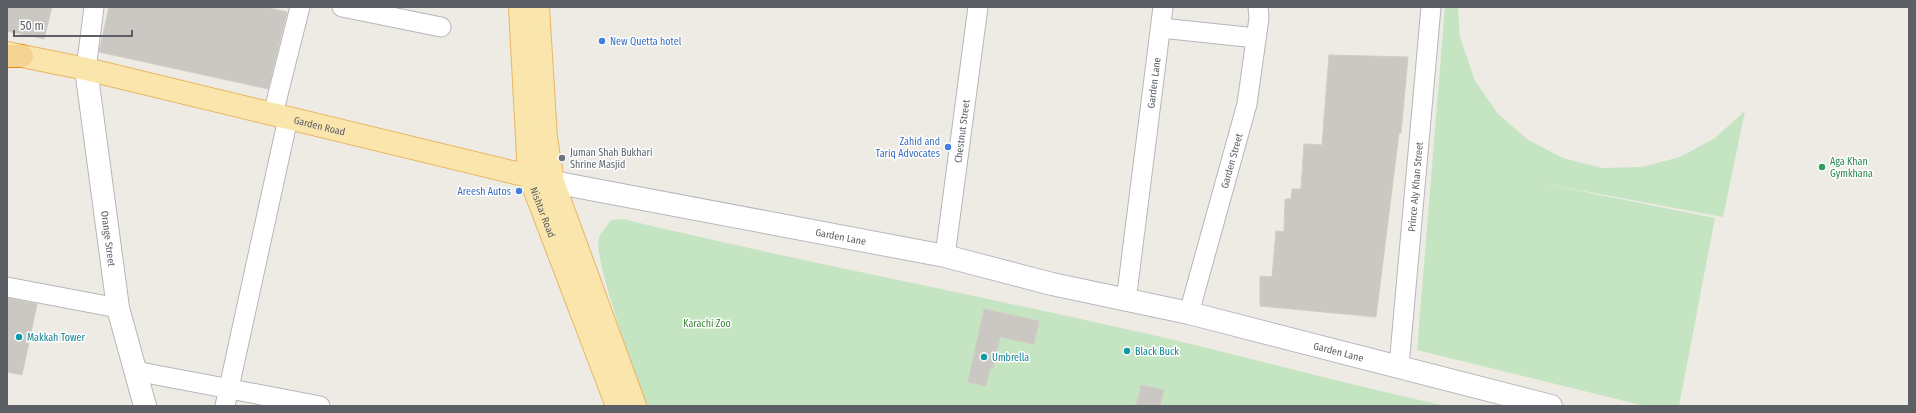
<svg xmlns="http://www.w3.org/2000/svg" width="1916" height="413" font-family="'Fira Sans Condensed',sans-serif">
	<style>
		.green { fill: #c5e4c2 }
		.building { fill: #cbc7c3; stroke: #d2ccc3 }
		.lines { fill: none; stroke-linecap: round; stroke-linejoin: round }
		.minor-casing { stroke: #b4b7ba; stroke-width: 21 }
		.tertiary-casing { stroke: #b4b7ba; stroke-width: 24 }
		.secondary-casing { stroke: #b5b9bd; stroke-width: 24 }
		.primary-casing { stroke: #e9b662; stroke-width: 24 }
		.motorway-casing { stroke: #e48c0e; stroke-width: 24 }
		.minor { stroke: #fff; stroke-width: 19 }
		.tertiary { stroke: #fff; stroke-width: 22 }
		.secondary { stroke: #fff; stroke-width: 22 }
		.primary { stroke: #fae6ad; stroke-width: 22 }
		.motorway { stroke: #f6d392; stroke-width: 22 }
		.shop-dot { fill: #3f7fe0; stroke: #fff; stroke-width: 1.5 }
		.worship-dot { fill: #6b7280; stroke: #fff; stroke-width: 1.5 }
		.leisure-dot { fill: #2e9e5b; stroke: #fff; stroke-width: 1.5 }
		.culture-dot { fill: #0f9aa8; stroke: #fff; stroke-width: 1.5 }
		.labels { text-anchor: middle; stroke-width: 3; stroke-linejoin: round; paint-order: stroke }
		.shop-label { font-size: 10px; fill: #366cbe; stroke: #fff; text-anchor: end }
		.street-label { font-size: 10px; fill: #5c6064; stroke: #fff }
		.worship-label { font-size: 10px; fill: #5b616d; stroke: #fff; text-anchor: start }
		.leisure-label { font-size: 10px; fill: #27864d; stroke: #fff; text-anchor: start }
		.park-label { font-size: 10px; fill: #3e843b; stroke: #fff }
		.culture-label { font-size: 10px; fill: #0d838f; stroke: #fff; text-anchor: start }
	</style>
	<rect width="100%" height="100%" fill="#eeebe4"/>
	<g class="green">
		<path d="M1445,7H1458L1460,37L1475,81L1498,114L1528,140L1563,158L1602,168L1642,167L1680,157L1715,138L1745,111L1723,217L1535,182L1715,218L1679,406H1645L1417,350Z"/>
		<path d="M623,219C805,263 988,297 1170,339C1262,361 1353,386 1446,406H648C638,382 592,257 599,238C601,232 607,226 611,220Z"/>
	</g>
	<g class="building">
		<path d="M7,7H52L44,39L7,31Z"/>
		<path d="M109,7H265L287,12L268,89L99,52Z"/>
		<path d="M1329,55L1408,57L1401,133H1399L1376,317L1260,306V276L1272,277L1276,231L1284,232L1285,199H1291L1292,189H1301L1304,144L1322,145Z"/>
		<path d="M7,298L37,304L22,375L7,372Z"/>
		<path d="M984,309L1039,321L1034,344L1000,337L993,369L990,368L986,386L968,382Z"/>
		<path d="M1141,385L1164,390L1160,406H1136Z"/>
	</g>
	<g class="lines">
		<g class="minor-casing">
			<g id="minor">
				<path d="M342,7L441,27"/>
				<path d="M1161,28L1256,38"/>
				<path d="M86,69L94,7"/>
				<path d="M273,114L300,7"/>
				<path id="s1" d="M945,256L978,7"/>
				<path d="M7,287L118,308"/>
				<path id="s2" d="M1126,301L1163,7"/>
				<path id="s3" d="M1189,313L1247,104L1259,18L1258,7"/>
				<path id="s4" d="M1399,366L1431,7"/>
				<path d="M135,371L320,406"/>
				<path d="M225,406L288,118"/>
			</g>
		</g>
		<g class="tertiary-casing">
			<g id="tertiary">
				<path id="s5" d="M86,69L118,308L145,406"/>
			</g>
		</g>
		<g class="secondary-casing">
			<g id="secondary">
				<path id="s6" d="M553,182L945,256L1052,284L1189,313L1551,406"/>
			</g>
		</g>
		<g class="primary-casing">
			<g id="primary">
				<path id="s7" d="M520,7L529,175L617,406"/>
				<path d="M538,7L546,138L553,182L635,406"/>
				<path id="s8" d="M7,53L86,69L553,182"/>
			</g>
		</g>
		<g class="motorway-casing">
			<path id="motorway" d="M7,56H22"/>
		</g>
		<use href="#minor" class="minor"/>
		<use href="#tertiary" class="tertiary"/>
		<use href="#secondary" class="secondary"/>
		<use href="#primary" class="primary"/>
		<use href="#motorway" class="motorway"/>
	</g>
	<g class="shop-dot">
		<circle cx="602" cy="41" r="4"/>
		<circle cx="948" cy="147" r="4"/>
		<circle cx="519" cy="191" r="4"/>
	</g>
	<circle class="worship-dot" cx="562" cy="158" r="4"/>
	<circle class="leisure-dot" cx="1822" cy="167" r="4"/>
	<g class="culture-dot">
		<circle cx="19" cy="337" r="4"/>
		<circle cx="1127" cy="351" r="4"/>
		<circle cx="984" cy="357" r="4"/>
	</g>
	<g class="labels">
		<g class="shop-label">
			<text x="610" y="45" text-anchor="start">New Quetta hotel</text>
			<text x="940" y="145">Zahid and<tspan x="940" dy="12">Tariq Advocates</tspan></text>
			<text x="511" y="195">Areesh Autos</text>
		</g>
		<g class="street-label">
			<text dy="4" stroke="none"><textPath href="#s2" startOffset="220">Garden Lane</textPath></text>
			<text dy="4" stroke="none"><textPath href="#s8" startOffset="321">Garden Road</textPath></text>
			<text dy="4" stroke="none"><textPath href="#s1" startOffset="126">Chestnut Street</textPath></text>
			<text dy="4" stroke="none"><textPath href="#s3" startOffset="158">Garden Street</textPath></text>
			<text dy="4" stroke="none"><textPath href="#s4" startOffset="180">Prince Aly Khan Street</textPath></text>
			<text dy="4" stroke="none"><textPath href="#s7" startOffset="208">Nishtar Road</textPath></text>
			<text dy="4" stroke="none"><textPath href="#s6" startOffset="293">Garden Lane</textPath></text>
			<text dy="4" stroke="none"><textPath href="#s5" startOffset="171">Orange Street</textPath></text>
			<text dy="4" stroke="none"><textPath href="#s6" startOffset="804">Garden Lane</textPath></text>
		</g>
		<g class="worship-label">
			<text x="570" y="156">Juman Shah Bukhari<tspan x="570" dy="12">Shrine Masjid</tspan></text>
		</g>
		<g class="leisure-label">
			<text x="1830" y="165">Aga Khan<tspan x="1830" dy="12">Gymkhana</tspan></text>
		</g>
		<g class="park-label">
			<text x="707" y="327">Karachi Zoo</text>
		</g>
		<g class="culture-label">
			<text x="27" y="341">Makkah Tower</text>
			<text x="1135" y="355">Black Buck</text>
			<text x="992" y="361">Umbrella</text>
		</g>
	</g>
	<rect width="1916" height="413" fill="none" stroke="#5c6064" stroke-width="16"/>
	<path d="M14 30v6h118v-6" fill="none" stroke="#5c6064" stroke-width="2"/>
	<text x="20" y="30" font-size="12" fill="#5c6064" stroke="#ffffff" stroke-width="3" paint-order="stroke">50 m</text>
</svg>
